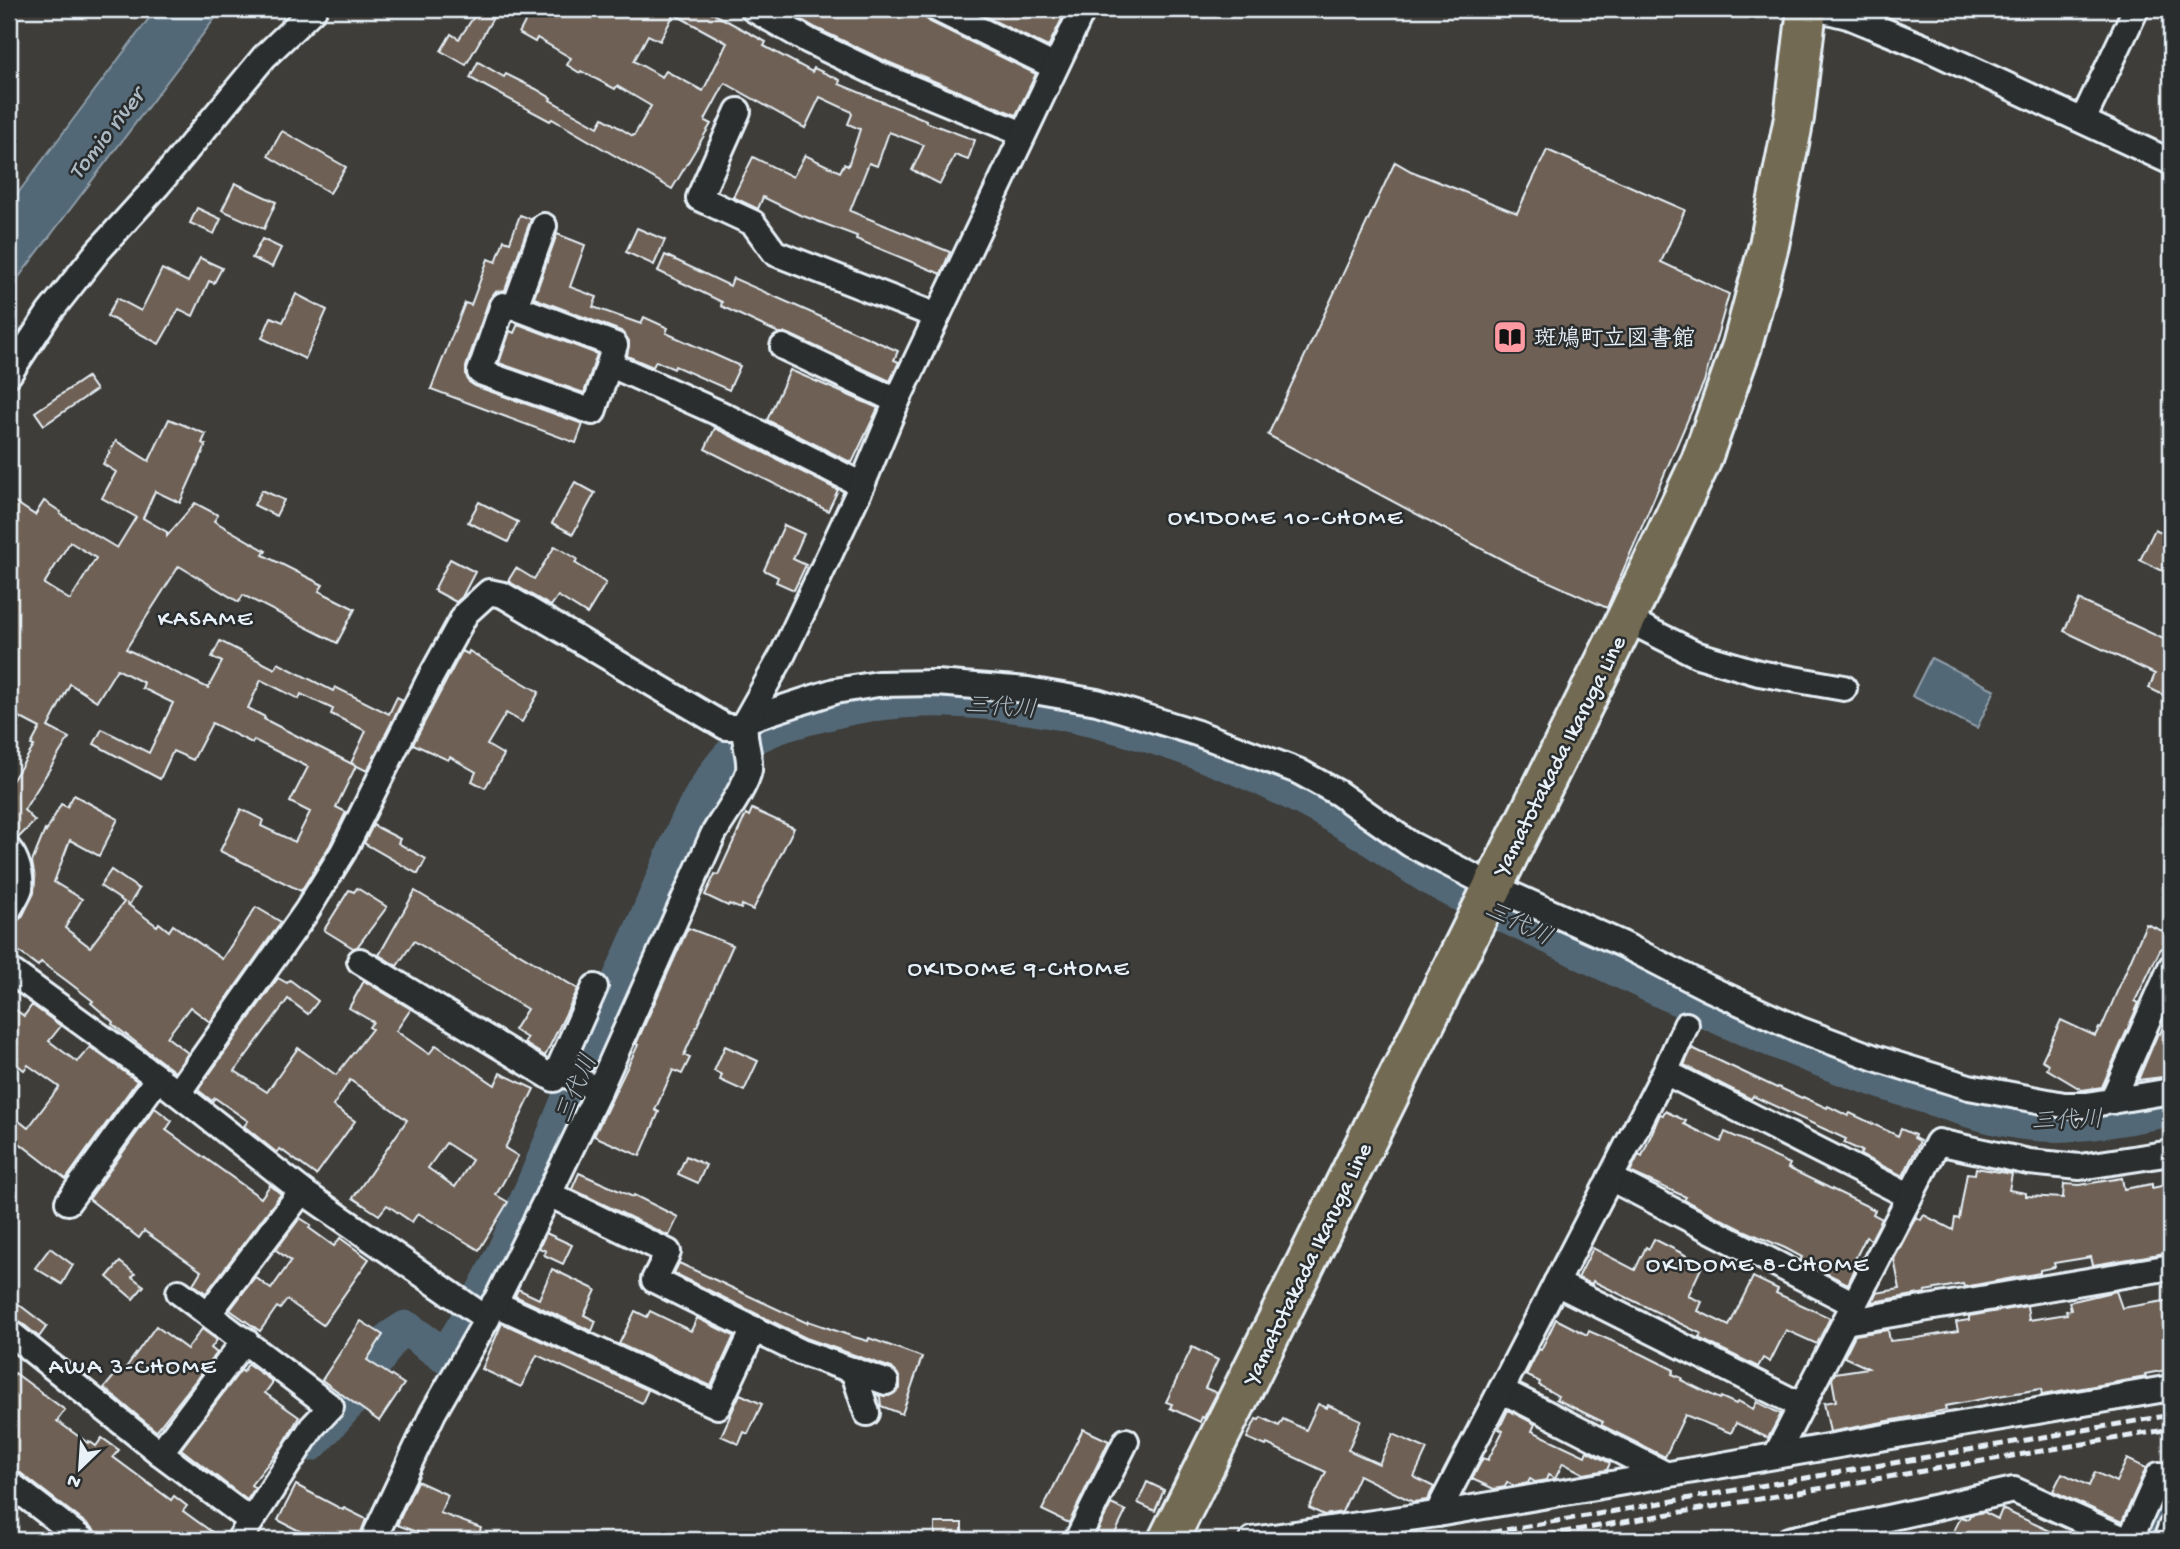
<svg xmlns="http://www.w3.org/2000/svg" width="2180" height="1549" font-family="'Gochi Hand','Klee One',sans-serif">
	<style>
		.water { fill: #536776; stroke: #8f9eaa; stroke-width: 2 }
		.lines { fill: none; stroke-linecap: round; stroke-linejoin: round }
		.river { stroke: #536776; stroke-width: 35 }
		.building { fill: #6e6154; stroke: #e8f1f8; stroke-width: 2; fill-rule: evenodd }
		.street-casing { stroke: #e8f1f8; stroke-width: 30 }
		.primary-casing { stroke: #e8f1f8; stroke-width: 44 }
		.street { stroke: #2a2d2e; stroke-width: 24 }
		.primary { stroke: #736b52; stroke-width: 38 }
		.rail { stroke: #e8f1f8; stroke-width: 5; stroke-dasharray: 10 5; stroke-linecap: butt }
		.labels { text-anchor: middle; stroke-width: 5; stroke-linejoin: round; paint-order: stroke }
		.poi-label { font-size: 23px; font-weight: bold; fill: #e8f1f8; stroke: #2a2d2e; text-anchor: start }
		.street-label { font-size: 23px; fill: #e8f1f8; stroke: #2a2d2e }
		.water-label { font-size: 24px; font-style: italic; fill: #acbac4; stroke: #2a2d2e }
		.neighbourhood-label { font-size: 24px; letter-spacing: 2px; fill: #e8f1f8; stroke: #2a2d2e }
	</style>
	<rect width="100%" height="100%" fill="#3e3d39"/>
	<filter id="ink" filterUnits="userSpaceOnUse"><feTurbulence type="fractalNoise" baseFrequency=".0143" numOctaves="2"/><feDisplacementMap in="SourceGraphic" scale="14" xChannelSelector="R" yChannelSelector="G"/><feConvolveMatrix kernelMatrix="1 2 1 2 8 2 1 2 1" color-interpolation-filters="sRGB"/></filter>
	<g filter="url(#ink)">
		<g class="water">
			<path d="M156,9H222L9,290V205Z"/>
			<path d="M1931,658L1995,690L1977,728L1912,696Z"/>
		</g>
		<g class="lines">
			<g class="river">
				<path d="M311,1444L350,1401L392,1337L406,1328L445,1356C499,1277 534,1184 570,1096C595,1034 622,974 649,913C671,862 693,796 730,756C755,729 797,720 831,712C994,671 1209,740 1350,825C1379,842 1405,863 1434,880C1482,907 1534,928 1583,953C1690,1005 1797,1055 1910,1091C1948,1103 1988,1118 2028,1123C2075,1129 2125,1117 2171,1109"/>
				<path d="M2147,1540L2171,1486"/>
			</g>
		</g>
		<g class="building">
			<path d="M479,9H498L466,65L441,51L451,34L459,39Z"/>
			<path d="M532,9H705L766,42L764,46L812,72L814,68L840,80L839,84L926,120V122L975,140L968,160L955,155L940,184L912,170L924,145L889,132L877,166L869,163L850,211L950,252L941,274L856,239L857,236L798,214L763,197L758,209L733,197L753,157L793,177L805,155L840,172L844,164L848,166L860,129L848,124L852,114L850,111L820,97L805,128L725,83L706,118L705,121L711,124L672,189L552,119L550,121L470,78L478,62L504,77L506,74L536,89L551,98L550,100L598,127L603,118L633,136L635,134L651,106L617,86L615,89L581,71L580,73L567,65L571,58L537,38L535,42L519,33ZM674,14L727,43L703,91L666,71L662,77L634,61L648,35L660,41Z"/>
			<path d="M783,9H922L924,17L930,22L1036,74L1016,115L888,62L816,28Z"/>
			<path d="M970,9H1044L1063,17L1048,47Z"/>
			<path d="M282,131L346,167L330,193L268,156Z"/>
			<path d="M1547,150L1685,210L1661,262L1729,294L1704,382L1607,608L1516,567L1268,435L1395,162L1411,171L1517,213Z"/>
			<path d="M235,183L276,202L264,229L222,210Z"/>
			<path d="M197,208L221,219L214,234L190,223Z"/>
			<path d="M520,215L531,219L505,290L495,292L489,300L466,367V375L469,382L475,386L583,424L576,443L431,389L465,303L471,305L488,259L496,262L504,240L510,242Z"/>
			<path d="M637,228L665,240L654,265L626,252Z"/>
			<path d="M557,234L585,245L570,287L597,297L593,307L641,324L644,317L668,328L666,333L740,366L729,390L675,366L674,369L656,361L653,367L627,356L629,341L621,331L534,298Z"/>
			<path d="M262,239L281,248L272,267L252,258Z"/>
			<path d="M665,255L730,286L733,278L898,351L894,360L899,362L890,381L789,334L779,333L757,323L721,306L722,302L658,271Z"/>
			<path d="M200,258L222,268L214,283L209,281L193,316L179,309L159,344L107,316L117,298L141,311L162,269L188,282Z"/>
			<path d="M296,294L327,310L305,359L262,338L271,317L283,322Z"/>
			<path d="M518,324L597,354L584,393L499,363L510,331L514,333Z"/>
			<path d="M790,370L878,408L852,463L767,420Z"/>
			<path d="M87,377L96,390L44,425L35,412Z"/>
			<path d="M169,419L206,434L202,443L206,445L180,503L155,491L143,518L167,532V536L195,503L218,515L214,521L266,551L263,555L323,585L319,591L355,609L337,643L243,595L239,602L179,566L126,649L208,688L222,662L212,657L220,641L275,669L278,663L333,691L335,687L389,714L397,697L403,700L367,771L351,763L366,731L331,714L333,709L301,694L299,699L261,680L248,708L265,717L264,719L356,766L336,807L346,812L330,845L301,891L220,851L241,809L263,820L261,826L295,842L310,812L290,802L308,767L254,740L252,743L212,723L193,760L173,751L160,779L94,744L102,729L149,753L173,703L142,688L144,683L117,669L97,701L70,684L48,727L69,738L24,810L35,821L18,838L9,835V786L34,746L31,745L40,728L17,716L18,714L9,709V498L35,515L44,501L61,512L60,514L117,548L136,517L102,498L116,472L103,464L116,441L149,461ZM70,542L96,558L70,600L44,584Z"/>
			<path d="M715,428L838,490L828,511L705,449Z"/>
			<path d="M575,482L595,493L573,534L552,523Z"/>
			<path d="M262,490L284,500L276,516L254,505Z"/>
			<path d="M479,502L518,522L508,542L468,522Z"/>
			<path d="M784,525L804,534L793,559L806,565L794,590L776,582L778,577L764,570Z"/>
			<path d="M2155,529L2171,537V575L2140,560Z"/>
			<path d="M555,546L577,559L575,563L606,583L587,614L558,596L551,606L508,581L516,568L534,579Z"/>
			<path d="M450,559L475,572L462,597L456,602L434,590Z"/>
			<path d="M2079,600L2170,642L2171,640V699L2149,688L2155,674L2064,631Z"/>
			<path d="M462,651L468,654L469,651L539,692L522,722L506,713L487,745L504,755L485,788L472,781L476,772L450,757L448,760L413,744Z"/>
			<path d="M74,795L118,819L99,856L70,840L54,882L82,899L65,928L90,947L124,902L100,886L111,870L139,889L129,905L126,903L157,926L159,923L169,931L173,925L222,959L256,907L281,922L210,1022L190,1007L167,1037L188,1053L175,1072L112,1024L113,1022L91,1003L93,1001L67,981L41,962L38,966L13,947L16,943L9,938V924L16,922L22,917L34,893L35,878L32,862L45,830L46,832L61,804L67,807Z"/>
			<path d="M752,809L794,828L753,910L742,905L741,909L729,904L728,906L705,895L715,874L718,875L746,814L749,816Z"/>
			<path d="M373,825L400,839L398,843L426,859L418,874L364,843Z"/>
			<path d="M357,888L387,907L357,947L353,948L324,930L349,890L354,892Z"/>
			<path d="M415,891L578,989L545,1056L524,1043L527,1038L514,1030L527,1009L414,941L397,966L379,955Z"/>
			<path d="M2146,924L2170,934L2164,949L2161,948L2135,1001L2139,1003L2102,1087L2082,1090L2047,1069L2049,1064L2042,1060L2061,1020L2095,1036L2099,1028L2101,1029Z"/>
			<path d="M688,928L733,945L684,1055L690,1058L682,1074L673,1070L655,1110L659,1112L640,1156L594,1136L638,1045L636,1044Z"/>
			<path d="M278,978L287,983L290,980L318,1001L308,1014L288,999L235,1071L267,1092L298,1048L336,1075L372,1029L369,1027L373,1022L349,1008L364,981L411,1009L396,1031L429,1054L436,1045L495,1085L500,1073L534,1089L505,1148L518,1156L496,1195L508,1202L479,1250L418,1213L412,1222L387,1205L379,1215L353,1198L407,1120L350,1080L333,1106L355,1121L316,1175L280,1149L277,1153L244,1126L248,1121L215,1098L212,1101L198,1090ZM446,1143L472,1160L455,1187L428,1168Z"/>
			<path d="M9,1005L24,1016L32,1005L61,1026L49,1041L77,1062L90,1047L137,1081L66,1179L9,1135V1113L28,1128L59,1087L28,1065L24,1070L9,1058Z"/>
			<path d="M2171,1009V1076L2138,1080L2158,1033L2160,1034Z"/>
			<path d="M725,1046L758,1061L744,1091L720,1080L722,1075L714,1071Z"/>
			<path d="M1692,1048L1777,1088L1778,1087L1802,1098L1803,1097L1827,1108L1828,1106L1848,1116L1850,1113L1898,1136L1901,1129L1915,1135L1914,1138L1920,1141L1903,1176L1860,1155L1862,1151L1844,1143L1846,1139L1753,1096L1751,1099L1684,1065Z"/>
			<path d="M155,1108L172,1121L166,1130L261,1198L270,1185L281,1194L206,1293L193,1284L201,1271L144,1231L139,1238L89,1199Z"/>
			<path d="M1665,1111L1686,1121L1684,1124L1721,1142L1725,1132L1750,1143L1749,1145L1790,1164L1788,1168L1875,1210L1873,1214L1882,1219L1871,1240L1866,1237L1851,1267L1855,1269L1848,1284L1800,1260L1802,1257L1785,1248L1741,1229L1684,1200L1686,1197L1630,1172L1639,1154L1642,1156L1660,1114L1663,1115Z"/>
			<path d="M686,1156L706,1165L698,1183L678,1174Z"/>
			<path d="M1976,1168L2012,1174L2009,1190L2026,1193V1196L2063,1198L2064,1184L2080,1185L2122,1178L2124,1189L2152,1184V1188L2171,1184V1252L2093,1265L2091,1257L2054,1263L2055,1267L2040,1270V1273L1964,1287L1963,1284L1925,1291L1926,1293L1872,1302L1876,1293L1900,1289L1894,1259L1916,1217L1921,1220L1924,1215L1953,1230L1955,1218L1959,1219L1967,1173L1975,1174Z"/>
			<path d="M579,1173L633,1197L634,1195L678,1217L669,1236L572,1189Z"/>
			<path d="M300,1218L311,1225L309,1228L334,1246L340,1238L369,1259L323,1325L287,1300L280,1309L277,1307L260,1331L230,1310L255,1277L271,1289L291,1261L276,1250Z"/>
			<path d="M546,1233L572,1245L563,1264L544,1255L546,1251L539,1248Z"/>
			<path d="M1654,1239L1703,1264L1688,1296L1702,1302L1698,1311L1729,1326L1753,1277L1778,1289L1776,1293L1830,1318L1817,1344L1786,1330L1770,1362L1763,1358L1758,1367L1699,1338L1702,1334L1593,1281L1592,1284L1578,1278L1593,1248L1635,1270L1646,1247L1649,1249Z"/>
			<path d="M50,1248L73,1265L62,1284L35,1268Z"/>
			<path d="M120,1262L135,1274L132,1277L144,1286L133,1299L107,1277Z"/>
			<path d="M679,1263L807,1323L808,1321L854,1337L868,1341L869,1338L922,1357L902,1414L881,1406L880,1397L877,1394L889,1396L900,1388V1379L892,1368L806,1338L674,1273Z"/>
			<path d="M552,1269L596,1290L584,1315L596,1321L592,1331L515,1296L518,1289L539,1299Z"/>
			<path d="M2116,1291L2122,1308L2171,1300V1369L2145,1374L2146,1377L2042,1395L2041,1389L1998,1396L1945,1406L1946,1410L1830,1432L1824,1403L1836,1401L1832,1379L1835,1373L1868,1368L1844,1357L1855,1335L1888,1330L1890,1341L1917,1338L1958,1331L1956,1322L1969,1320V1316L2027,1306L2029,1320L2067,1314L2066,1311L2071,1310L2069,1302Z"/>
			<path d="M9,1297L47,1326L39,1337L18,1320L9,1317Z"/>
			<path d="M635,1311L647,1317L650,1311L691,1331L697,1318L734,1336L711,1386L619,1344Z"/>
			<path d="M1556,1319L1587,1335L1589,1331L1642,1354L1674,1370L1672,1374L1682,1378L1681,1380L1720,1399L1721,1397L1736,1404L1738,1401L1753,1409L1757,1402L1781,1414L1768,1438L1736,1423L1731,1433L1685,1415L1665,1457L1601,1425L1603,1422L1556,1399L1558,1396L1539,1385L1540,1382L1526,1375L1539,1349L1541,1350Z"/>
			<path d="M361,1321L383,1335L367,1360L404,1384L379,1421L322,1380Z"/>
			<path d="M502,1323L648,1390L642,1403L537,1355L521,1387L482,1369Z"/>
			<path d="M156,1326L187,1349L202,1329L217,1340L211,1348L217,1353L156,1431L104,1388L119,1370L122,1373Z"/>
			<path d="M1192,1347L1218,1360L1205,1388L1217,1393L1204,1418L1202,1417L1200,1422L1170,1408L1172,1404L1166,1402Z"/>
			<path d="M248,1364L273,1382L265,1393L299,1417L283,1445L251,1485L255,1488L247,1500L181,1449L241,1370L243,1372Z"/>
			<path d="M15,1373L65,1410L57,1421L88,1443L89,1441L96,1446L102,1438L119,1450L113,1457L171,1500L174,1496L187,1506L183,1511L223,1540H104L92,1528L9,1464V1382Z"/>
			<path d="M740,1394L762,1404L748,1434L744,1432L739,1444L721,1436Z"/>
			<path d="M1318,1404L1327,1408L1328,1405L1361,1420L1348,1450L1379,1464L1393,1434L1427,1449L1414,1477L1434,1487L1427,1500L1413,1502L1359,1475L1342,1512L1324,1515L1309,1508L1326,1472L1267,1444L1266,1446L1247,1438L1256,1419L1259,1420L1261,1417L1279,1426L1283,1419L1306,1430Z"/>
			<path d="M1508,1410L1535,1424L1532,1431L1585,1456L1587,1451L1610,1463L1607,1470L1584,1474L1563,1463L1555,1479L1548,1475L1546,1480L1535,1482L1530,1479L1528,1483L1514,1486L1507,1482L1505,1487L1494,1489L1472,1479L1483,1458L1488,1460L1503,1431L1499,1429Z"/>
			<path d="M1083,1429L1109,1441L1069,1523L1042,1510Z"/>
			<path d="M2127,1459L2146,1468L2122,1522L2053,1491L2062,1473L2089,1486L2095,1472L2116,1482Z"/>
			<path d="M417,1481L448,1495L440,1513L481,1528L477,1540H439L397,1525Z"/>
			<path d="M1147,1482L1164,1490L1155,1511L1138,1503Z"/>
			<path d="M296,1485L343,1510L344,1508L366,1519L358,1540H317L278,1520Z"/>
			<path d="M1111,1504L1126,1511L1112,1540H1093Z"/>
			<path d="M2002,1509L2070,1540H1949L1961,1517L1968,1519L1970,1515L1984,1512L1998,1519Z"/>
			<rect x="935" y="1523" width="27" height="17"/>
		</g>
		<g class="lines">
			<g class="street-casing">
				<g id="street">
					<path d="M753,9L809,41L882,76L1023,134"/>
					<path d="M937,9L1055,67"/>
					<path d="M1820,9L1848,16L1931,50L2171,162"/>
					<path d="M738,111L699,198L753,223L775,253L937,316"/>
					<path d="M2083,120L2136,9"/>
					<path d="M515,307L544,226"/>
					<path d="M783,347L897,401"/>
					<path d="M609,364L615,345L515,307L503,305L480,372L593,412L609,364L721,414L862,485"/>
					<path d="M9,374L49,313L98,251L157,186L264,57L314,9"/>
					<path d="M1626,619L1698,655L1759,673L1844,688"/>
					<path d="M746,720L835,691L878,684L936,683L1028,690L1097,702L1197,733L1298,771L1338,793L1410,844L1492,886L1622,944L1706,987L1798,1029L1875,1058L1969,1087L2064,1105H2087L2171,1091"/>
					<path d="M9,850C16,858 22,877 20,888C18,895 12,903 9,909"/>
					<path d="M360,961L554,1079L595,987"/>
					<path d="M9,970L158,1078L302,1191L487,1319"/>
					<path d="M558,1071L599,1090"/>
					<path d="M1665,1072L1909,1196"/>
					<path d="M178,1093L306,912L343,852L428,682L466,613L489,592L503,595L726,727H743"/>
					<path d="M2112,1101L2171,967"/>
					<path d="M1610,1178L1854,1304"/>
					<path d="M549,1194L668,1252L654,1280L800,1352L886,1382"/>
					<path d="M68,1202L158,1078"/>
					<path d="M1556,1283L1802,1406"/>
					<path d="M179,1292L331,1407L312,1427L239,1540"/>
					<path d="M494,1303L718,1406L754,1329"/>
					<path d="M209,1313L302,1191"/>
					<path d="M1845,1322L2171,1267"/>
					<path d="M9,1332L160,1453L251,1521"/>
					<path d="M853,1370L867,1413"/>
					<path d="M1501,1390L1665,1474"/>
					<path d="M160,1453L245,1340"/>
					<path d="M1776,1455L1938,1142L2029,1162L2080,1167L2171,1153"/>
					<path d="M9,1483L83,1540"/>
					<path d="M1437,1514L1665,1072L1686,1025"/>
					<path d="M373,1540L433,1413L487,1319L549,1194L599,1090L713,835C722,819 746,787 749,770C751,753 741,737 746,720L782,656L862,485L897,401L1083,9"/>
					<path d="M1077,1540L1126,1441"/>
					<path d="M1252,1540L1437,1514L2171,1388"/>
					<path d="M1789,1540L2014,1490L2126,1540"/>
					<path d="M2130,1540L2159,1475"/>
					<path d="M2166,1540L2171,1527"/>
				</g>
			</g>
			<g class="primary-casing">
				<path id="primary" d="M1168,1540L1626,619L1701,461L1742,346L1769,245L1794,118L1807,9"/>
			</g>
			<use href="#street" class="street"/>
			<use href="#primary" class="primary"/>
			<g class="rail">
				<path d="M1447,1540L2171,1415"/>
				<path d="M1517,1540L2171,1429"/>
			</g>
		</g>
	</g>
	<defs>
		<g id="library-square" transform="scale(1.75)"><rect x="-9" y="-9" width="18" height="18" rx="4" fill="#ff9aa2" stroke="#2a2d2e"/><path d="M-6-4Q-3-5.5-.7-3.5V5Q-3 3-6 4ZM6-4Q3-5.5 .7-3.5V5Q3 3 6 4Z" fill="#111"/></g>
	</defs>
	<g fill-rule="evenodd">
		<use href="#library-square" x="1510" y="337"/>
	</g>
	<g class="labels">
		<g class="poi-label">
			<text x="1534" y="345">斑鳩町立図書館</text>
		</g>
		<g class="street-label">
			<text transform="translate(1558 755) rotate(-63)" y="8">Yamatotakada Ikaruga Line</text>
			<text transform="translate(1306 1263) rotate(-64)" y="8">Yamatotakada Ikaruga Line</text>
		</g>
		<g class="water-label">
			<text transform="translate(105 133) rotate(-52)" y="8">Tomio river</text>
			<text transform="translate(1001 706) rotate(4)" y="8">三代川</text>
			<text transform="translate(1519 922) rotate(26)" y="8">三代川</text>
			<text transform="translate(575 1088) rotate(-67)" y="8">三代川</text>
			<text transform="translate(2067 1119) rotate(-2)" y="8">三代川</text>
		</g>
		<g class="neighbourhood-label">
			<text x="1286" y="524">OKIDOME 10-CHOME</text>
			<text x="206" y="625">KASAME</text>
			<text x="1019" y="975">OKIDOME 9-CHOME</text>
			<text x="1758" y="1271">OKIDOME 8-CHOME</text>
			<text x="133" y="1373">AWA 3-CHOME</text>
		</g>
	</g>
	<rect width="2180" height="1549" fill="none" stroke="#2a2d2e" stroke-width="35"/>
	<rect x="18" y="18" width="2145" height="1514" fill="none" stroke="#e8f1f8" stroke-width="2.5" filter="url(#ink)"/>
	<g transform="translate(80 1468) rotate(205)" stroke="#2a2d2e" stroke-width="5" paint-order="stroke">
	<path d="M0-5L12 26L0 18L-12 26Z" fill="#e8f1f8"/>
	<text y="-10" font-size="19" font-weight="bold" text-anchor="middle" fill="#e8f1f8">N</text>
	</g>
</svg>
